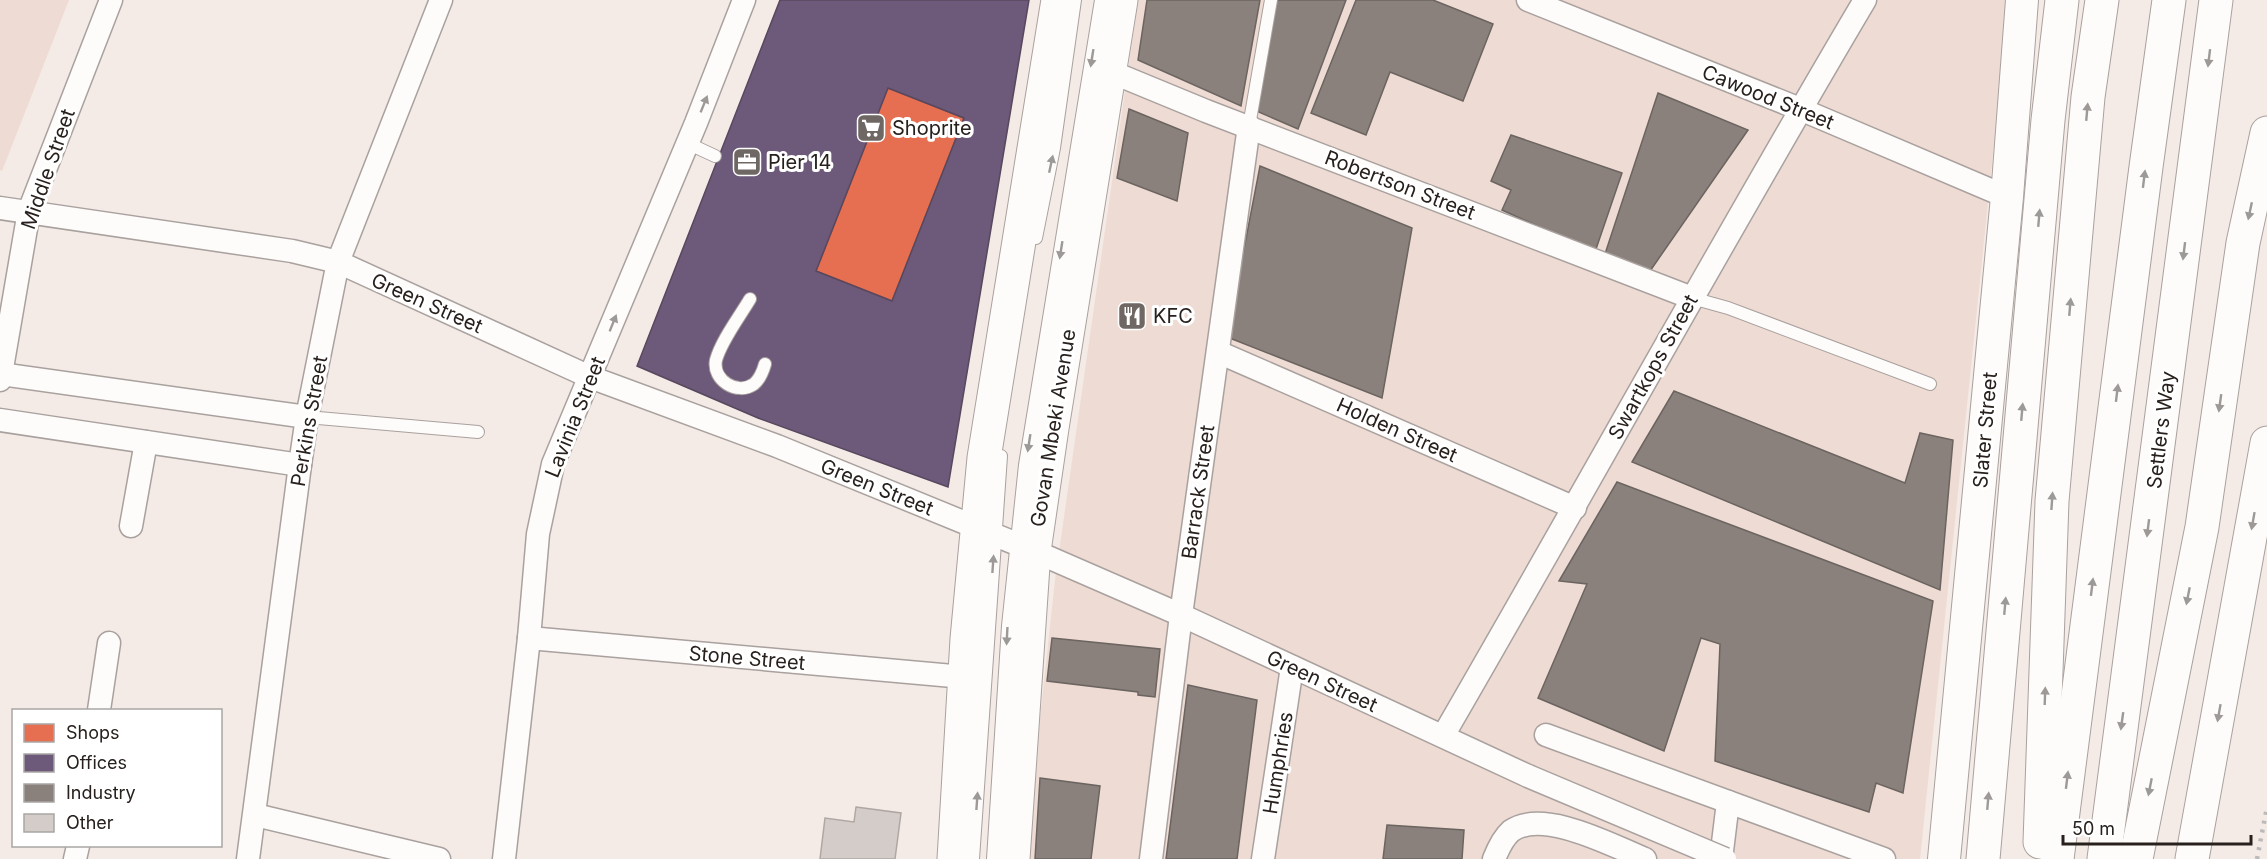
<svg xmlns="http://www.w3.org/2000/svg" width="2267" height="859" font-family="Inter,sans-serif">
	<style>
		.built { fill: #eedbd4 }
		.shops { fill: #e76f51; stroke: #ad5741; stroke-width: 1.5 }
		.offices { fill: #6d597a; stroke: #58485e; stroke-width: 1.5; fill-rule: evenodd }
		.industry { fill: #8a817c; stroke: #6c6460; stroke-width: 1.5 }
		.building { fill: #d4ccc8; stroke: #afa7a3; stroke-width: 1.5 }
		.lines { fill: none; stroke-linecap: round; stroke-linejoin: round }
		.lane-casing { stroke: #a9a19e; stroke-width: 14 }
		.street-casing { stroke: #a9a19e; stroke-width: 25 }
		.secondary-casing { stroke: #a9a19e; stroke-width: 34 }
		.primary-casing { stroke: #a9a19e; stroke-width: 35 }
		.highway-casing { stroke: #a9a19e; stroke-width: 35 }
		.lane { stroke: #fdfcfb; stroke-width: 12 }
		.street { stroke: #fdfcfb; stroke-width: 22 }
		.secondary { stroke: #fdfcfb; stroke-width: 32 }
		.primary { stroke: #fdfcfb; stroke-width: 33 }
		.highway { stroke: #fdfcfb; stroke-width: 33 }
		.rail { stroke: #bcbab9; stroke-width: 4.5; stroke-dasharray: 3 6; stroke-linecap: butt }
		.street-bridge-casing { stroke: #a9a19e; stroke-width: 25; stroke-linecap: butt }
		.street-bridge { stroke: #fdfcfb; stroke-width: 22 }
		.oneway { fill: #9d9997 }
		.labels { text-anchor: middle; stroke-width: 6; stroke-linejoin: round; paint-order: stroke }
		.street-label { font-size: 20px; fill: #27201d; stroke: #fff }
		.poi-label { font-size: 20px; fill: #27201d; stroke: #fff; text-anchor: start }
	</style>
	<rect width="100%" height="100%" fill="#f4eae6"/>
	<g class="built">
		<path d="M0,0H69L2,171L0,170Z"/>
		<path d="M1138,0H2009L1920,859H1025L1055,580Z"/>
	</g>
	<path class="shops" d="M888,88L964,118L892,301L816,271Z"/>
	<path class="offices" d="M780,0H1029L948,487L758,418L637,366ZM888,88L964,118L892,301L816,271Z"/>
	<g class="industry">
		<path d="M1147,0H1260L1241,106L1138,60Z"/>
		<path d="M1274,0H1346L1298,129L1252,109Z"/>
		<path d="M1356,0H1433L1493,24L1463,101L1390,72L1366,135L1311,113Z"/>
		<path d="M1658,93L1748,130L1650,271L1604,257Z"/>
		<path d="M1129,109L1188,133L1177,201L1117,178Z"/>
		<path d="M1511,135L1622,173L1595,252L1502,210L1511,190L1491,181Z"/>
		<path d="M1260,166L1412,228L1382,398L1227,337Z"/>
		<path d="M1674,391L1905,483L1920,433L1953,440L1940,590L1632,462Z"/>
		<path d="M1617,482L1933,601L1903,793L1876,783L1869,812L1715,761L1720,644L1701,638L1664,751L1538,698L1587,584L1559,581Z"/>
		<path d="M1052,638L1160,649L1155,697L1138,695V692L1047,681Z"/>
		<path d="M1188,685L1257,700L1237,859H1166Z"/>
		<path d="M1040,778L1100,786L1091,859H1035Z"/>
		<path d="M1387,825L1464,830L1462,859H1383Z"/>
	</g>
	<path class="building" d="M856,807L901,813L895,859H820L825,818L854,822Z"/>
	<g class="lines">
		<g class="lane-casing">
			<g id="lane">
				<path d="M1249,126L1271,0"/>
				<path d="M687,143L715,156"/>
				<path d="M1036,238L1054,148L1075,0"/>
				<path d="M1692,298L1728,308L1930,384"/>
				<path d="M750,299C740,316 721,341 716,360C712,380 737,396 754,384C760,379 763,371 765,364"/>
				<path d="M307,417L478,432"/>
				<path d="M973,859L1001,456"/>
				<path d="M993,859L1008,626L1025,465L1101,0"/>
			</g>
		</g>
		<g class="street-casing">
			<g id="street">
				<path d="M1528,0L1800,109L2007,197"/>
				<path d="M1109,71L1206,111L1692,298"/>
				<path d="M0,208L292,251L338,262L590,377L777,446L1034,551L1181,615L1528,776"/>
				<path d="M1218,352L1575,508"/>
				<path d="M0,374L307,417"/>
				<path d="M0,380L29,211L111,0"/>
				<path d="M0,420L300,465"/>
				<path d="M131,526L146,442"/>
				<path d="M529,638L964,677"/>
				<path d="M99,710L109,643"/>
				<path d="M1546,735L1884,859"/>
				<path d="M1443,736C1585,491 1721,243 1865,0"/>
				<path d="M255,815L439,859"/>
				<path d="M75,859L78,846"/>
				<path d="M248,859L300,465L307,417L338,262L441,0"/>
				<path d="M504,859L529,638L538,534L553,464L696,123L744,0"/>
				<path d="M1151,859L1181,615L1249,126"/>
				<path d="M1263,859L1292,667"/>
				<path d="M1494,859C1498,849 1503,838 1511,831C1543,808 1613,846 1645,859"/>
				<path d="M1721,859L1728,802"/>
			</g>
		</g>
		<g class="secondary-casing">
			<path id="secondary" d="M1944,859L2007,197L2022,0"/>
		</g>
		<g class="primary-casing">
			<g id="primary">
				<path d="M954,859L967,639L984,458L1058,0"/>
				<path d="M1013,859L1034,551L1052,428L1121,0"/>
			</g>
		</g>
		<g class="highway-casing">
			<g id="highway">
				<path d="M2040,842L2052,501L2088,97L2102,0"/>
				<path d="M1983,859L2048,120L2062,0"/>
				<path d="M2057,859L2146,167L2169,0"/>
				<path d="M2104,859L2216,0"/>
				<path d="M2136,859L2202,527L2243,243L2267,133"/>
				<path d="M2192,859L2267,443"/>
			</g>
		</g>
		<use href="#lane" class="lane"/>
		<use href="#street" class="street"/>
		<use href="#secondary" class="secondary"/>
		<use href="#primary" class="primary"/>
		<use href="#highway" class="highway"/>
		<path class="rail" d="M2257,859L2267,807"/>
		<g class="street-bridge-casing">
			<path id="street-bridge" d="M1528,776L1725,859"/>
		</g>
		<use href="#street-bridge" class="street-bridge"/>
	</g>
	<defs><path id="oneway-solid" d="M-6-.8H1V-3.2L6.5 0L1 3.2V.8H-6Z" transform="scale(1.5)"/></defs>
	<g class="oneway">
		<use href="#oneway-solid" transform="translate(1092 58) rotate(99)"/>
		<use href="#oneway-solid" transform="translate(2209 58) rotate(97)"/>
		<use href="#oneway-solid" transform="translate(704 104) rotate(-68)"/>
		<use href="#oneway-solid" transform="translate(2087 112) rotate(-85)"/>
		<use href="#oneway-solid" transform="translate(1051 164) rotate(-78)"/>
		<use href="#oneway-solid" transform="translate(2144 179) rotate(-83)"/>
		<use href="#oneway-solid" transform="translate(2250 211) rotate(102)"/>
		<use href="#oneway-solid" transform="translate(2039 218) rotate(-85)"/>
		<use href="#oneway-solid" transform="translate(1061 250) rotate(99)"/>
		<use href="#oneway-solid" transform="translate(2184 251) rotate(97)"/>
		<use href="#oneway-solid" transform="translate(2070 307) rotate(-85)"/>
		<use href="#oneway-solid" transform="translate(613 323) rotate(-68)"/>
		<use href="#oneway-solid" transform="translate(2117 393) rotate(-83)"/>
		<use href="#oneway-solid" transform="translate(2220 403) rotate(98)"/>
		<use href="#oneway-solid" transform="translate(2022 412) rotate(-85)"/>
		<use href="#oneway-solid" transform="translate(1029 443) rotate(99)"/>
		<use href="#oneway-solid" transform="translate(2052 501) rotate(-86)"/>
		<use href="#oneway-solid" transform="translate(2253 521) rotate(100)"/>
		<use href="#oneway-solid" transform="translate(2148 528) rotate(97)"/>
		<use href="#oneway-solid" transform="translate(993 564) rotate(-86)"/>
		<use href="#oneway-solid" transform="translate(2092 587) rotate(-83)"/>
		<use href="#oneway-solid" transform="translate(2188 596) rotate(101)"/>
		<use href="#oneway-solid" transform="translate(2005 606) rotate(-85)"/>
		<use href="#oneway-solid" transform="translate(1007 636) rotate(93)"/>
		<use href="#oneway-solid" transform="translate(2045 696) rotate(-88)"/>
		<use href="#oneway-solid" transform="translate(2219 713) rotate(100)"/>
		<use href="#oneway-solid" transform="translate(2122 721) rotate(98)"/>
		<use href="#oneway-solid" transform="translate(2067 780) rotate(-83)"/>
		<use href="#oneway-solid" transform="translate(2150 787) rotate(101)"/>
		<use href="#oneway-solid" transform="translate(977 801) rotate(-86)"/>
		<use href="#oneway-solid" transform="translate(1988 801) rotate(-85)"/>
	</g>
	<defs>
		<g id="supermarket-square" transform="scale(1.5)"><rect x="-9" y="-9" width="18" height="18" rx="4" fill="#6f6763" stroke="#fff"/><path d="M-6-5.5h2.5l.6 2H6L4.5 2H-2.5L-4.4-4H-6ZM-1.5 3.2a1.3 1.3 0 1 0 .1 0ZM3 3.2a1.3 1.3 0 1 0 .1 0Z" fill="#fff"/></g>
		<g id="office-square" transform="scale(1.5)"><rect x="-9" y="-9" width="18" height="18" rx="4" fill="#6f6763" stroke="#fff"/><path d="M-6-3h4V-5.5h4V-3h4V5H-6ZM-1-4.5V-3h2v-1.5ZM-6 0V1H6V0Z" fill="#fff"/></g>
		<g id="restaurant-square" transform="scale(1.5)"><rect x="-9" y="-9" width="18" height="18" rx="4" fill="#6f6763" stroke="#fff"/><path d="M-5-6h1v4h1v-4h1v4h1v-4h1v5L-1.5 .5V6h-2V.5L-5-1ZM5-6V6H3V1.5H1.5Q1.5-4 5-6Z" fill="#fff"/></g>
	</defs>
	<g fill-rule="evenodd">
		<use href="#supermarket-square" x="871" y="128"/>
		<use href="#office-square" x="747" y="162"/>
		<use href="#restaurant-square" x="1132" y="316"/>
	</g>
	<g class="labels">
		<g class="street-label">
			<text transform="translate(1768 97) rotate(22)" y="7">Cawood Street</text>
			<text transform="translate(48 169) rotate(-71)" y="7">Middle Street</text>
			<text transform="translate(1400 185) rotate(21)" y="7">Robertson Street</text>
			<text transform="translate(427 303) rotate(24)" y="7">Green Street</text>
			<text transform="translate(1653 367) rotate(-61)" y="7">Swartkops Street</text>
			<text transform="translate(575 417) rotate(-68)" y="7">Lavinia Street</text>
			<text transform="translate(309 421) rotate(-80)" y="7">Perkins Street</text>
			<text transform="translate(1053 428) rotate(-81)" y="7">Govan Mbeki Avenue</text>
			<text transform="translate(1397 430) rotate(24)" y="7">Holden Street</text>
			<text transform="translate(1985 430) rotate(-85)" y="7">Slater Street</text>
			<text transform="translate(2161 430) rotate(-83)" y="7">Settlers Way</text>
			<text transform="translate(877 487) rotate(22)" y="7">Green Street</text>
			<text transform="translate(1198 492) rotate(-82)" y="7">Barrack Street</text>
			<text transform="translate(747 658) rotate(5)" y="7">Stone Street</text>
			<text transform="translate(1322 681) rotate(25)" y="7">Green Street</text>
			<text transform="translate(1278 763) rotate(-81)" y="7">Humphries</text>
		</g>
		<g class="poi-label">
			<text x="892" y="135">Shoprite</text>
			<text x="768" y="169">Pier 14</text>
			<text x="1153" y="323">KFC</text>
		</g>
	</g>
	<rect x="12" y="709" width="210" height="138" fill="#ffffff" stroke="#a9a6a5" stroke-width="1.5"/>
	<rect x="24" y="724" width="30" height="18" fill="#e76f51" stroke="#a9a6a5" stroke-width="1.5"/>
	<text x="66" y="739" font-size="18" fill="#27201d">Shops</text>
	<rect x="24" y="754" width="30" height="18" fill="#6d597a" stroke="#a9a6a5" stroke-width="1.5"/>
	<text x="66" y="769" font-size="18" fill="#27201d">Offices</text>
	<rect x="24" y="784" width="30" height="18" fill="#8a817c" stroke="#a9a6a5" stroke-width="1.5"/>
	<text x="66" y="799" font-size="18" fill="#27201d">Industry</text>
	<rect x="24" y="814" width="30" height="18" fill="#d4ccc8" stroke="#a9a6a5" stroke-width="1.5"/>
	<text x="66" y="829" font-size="18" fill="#27201d">Other</text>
	<path d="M2063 835v9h188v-9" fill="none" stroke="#27201d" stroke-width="3"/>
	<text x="2072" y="835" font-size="18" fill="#27201d" stroke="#ffffff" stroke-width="4.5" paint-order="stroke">50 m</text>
</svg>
